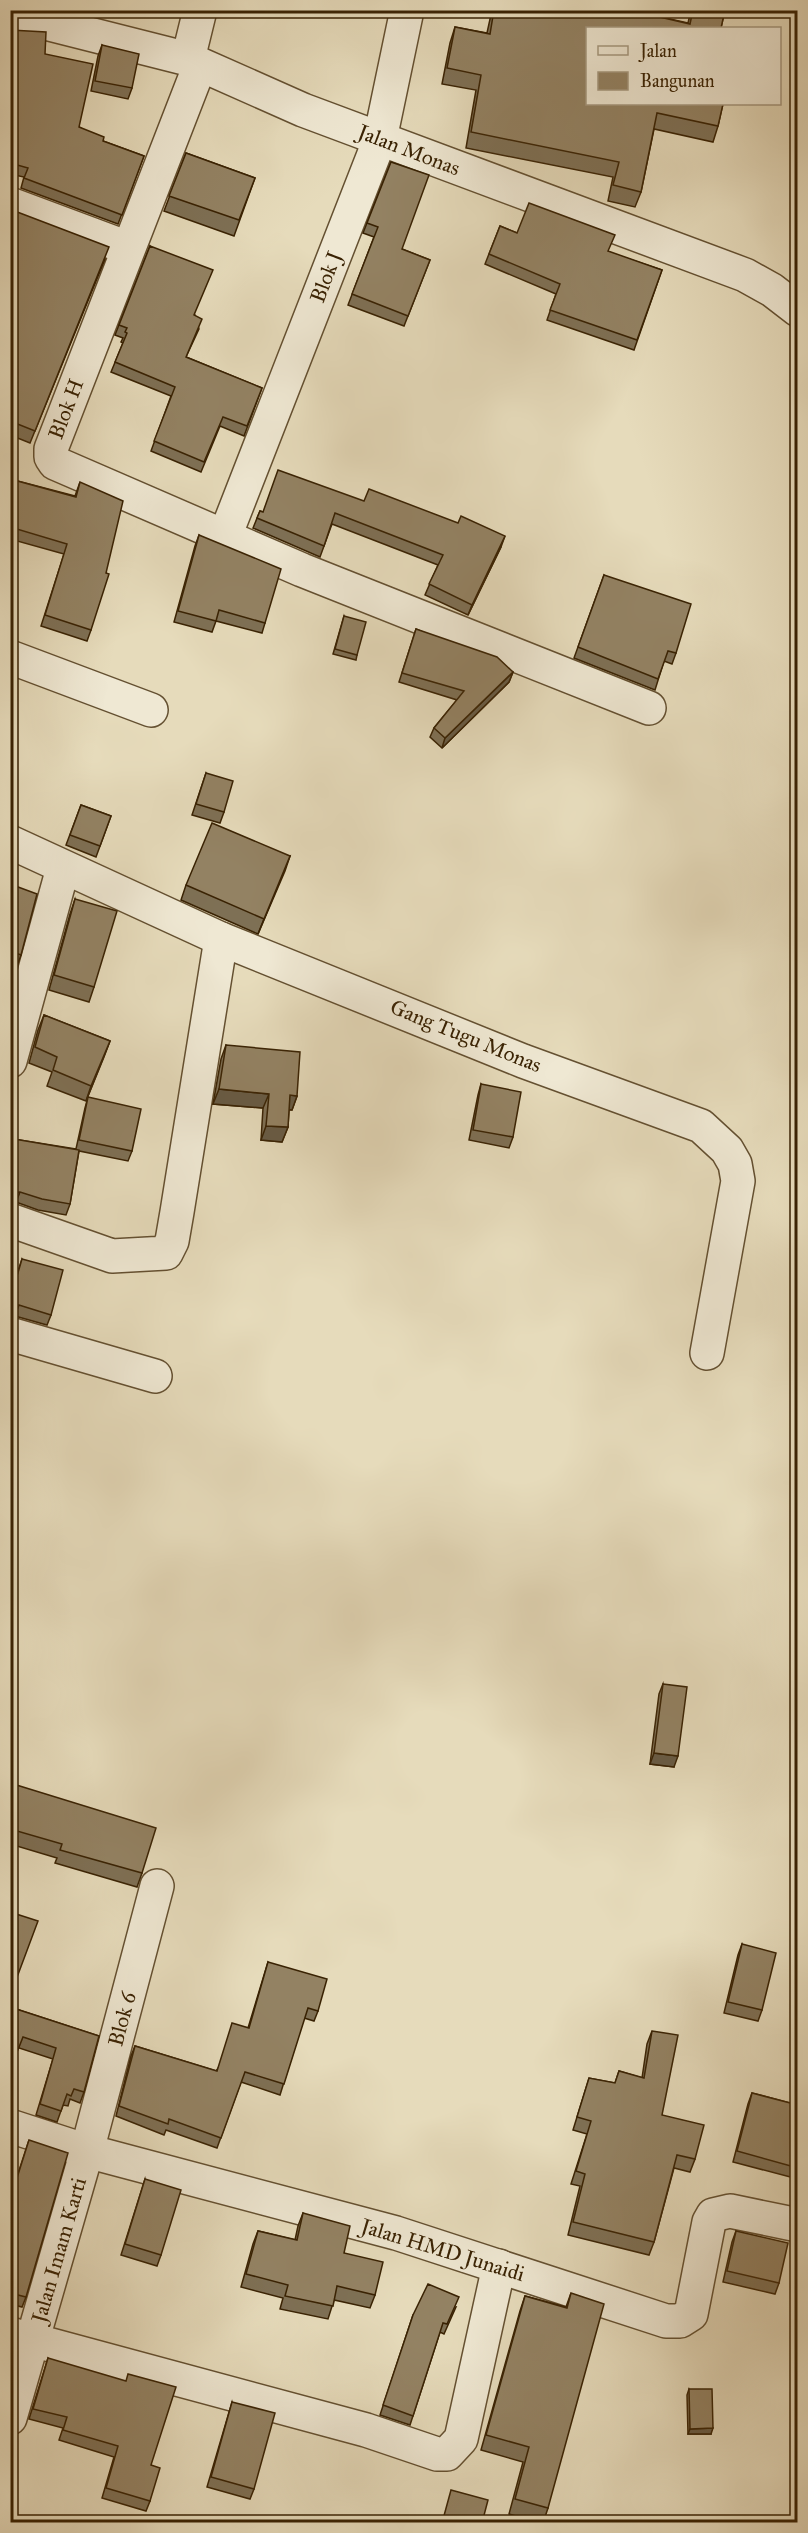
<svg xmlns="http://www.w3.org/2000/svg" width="808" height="2533" font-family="'IM FELL Great Primer',serif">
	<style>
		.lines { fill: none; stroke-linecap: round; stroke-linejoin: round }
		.street-casing { stroke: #645031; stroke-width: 36 }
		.street { stroke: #efe8d3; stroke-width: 33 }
		.wall { fill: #7e7055; stroke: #392203; stroke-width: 1.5 }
		.shaded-wall { fill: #675b45; stroke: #392203; stroke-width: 1.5 }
		.building { fill: #938263; stroke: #392203; stroke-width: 1.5 }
		.labels { text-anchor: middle; stroke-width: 4.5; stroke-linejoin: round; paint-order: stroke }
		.street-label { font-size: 21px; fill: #392203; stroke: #efe8d3 }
	</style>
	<rect width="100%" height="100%" fill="#e6dbbb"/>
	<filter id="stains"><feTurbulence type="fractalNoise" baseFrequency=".00333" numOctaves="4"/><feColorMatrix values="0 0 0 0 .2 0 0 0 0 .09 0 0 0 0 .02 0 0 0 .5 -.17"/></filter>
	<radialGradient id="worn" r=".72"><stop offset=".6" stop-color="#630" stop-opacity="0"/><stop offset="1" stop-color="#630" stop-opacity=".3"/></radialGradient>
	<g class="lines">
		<g class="street-casing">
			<g id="street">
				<path d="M10,14L188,59L303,110L745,275L772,290L798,310"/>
				<path d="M188,59L200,10"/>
				<path d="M200,65L51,449V457L55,463L302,570L649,708"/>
				<path d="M10,204L128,248"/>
				<path d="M225,536L380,139L407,10"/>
				<path d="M10,657L151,710"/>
				<path d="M10,842L221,939L523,1061L701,1126L727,1150L735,1164L738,1181L707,1353"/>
				<path d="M10,1061L63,868"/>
				<path d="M10,1220L112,1256L166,1253L172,1241L177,1212L221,939"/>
				<path d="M10,1334L155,1376"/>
				<path d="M10,2126L87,2151L396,2233L666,2321H680L691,2314L709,2222L713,2215L730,2211L798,2225"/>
				<path d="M10,2334L366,2430L437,2454H447L461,2439L499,2266"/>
				<path d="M10,2418L87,2151L157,1886"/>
			</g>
		</g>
		<use href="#street" class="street"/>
	</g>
	<g class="wall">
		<path d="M492,10H639L638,12L688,23L691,10H725L721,28H588L723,104L718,126L713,142L654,129L641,192L635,207L608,201L613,177L466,148L476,90L442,84L450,43L455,27L487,33Z"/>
		<path d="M10,30L45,54L79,127L103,141L144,156L118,224L21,188L24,177L10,174Z"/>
		<path d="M102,45L132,88L128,99L91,91L98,56Z"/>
		<path d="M186,153L255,178L234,236L164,211Z"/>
		<path d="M391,162L402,249L430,260L404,326L348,305L374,237L363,233Z"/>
		<path d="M10,214L105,259L30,443L10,435Z"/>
		<path d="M500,226L517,233L608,252L662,270L634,350L547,320L556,294L485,264Z"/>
		<path d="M150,246L195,315L199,329L186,357L262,388L244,436L220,426L201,472L151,451L171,396L111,372L123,343L121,342L123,338L115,335Z"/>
		<path d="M10,479L75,496L80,482L91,630L87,641L41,626L64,554L10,539Z"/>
		<path d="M364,501L501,547L468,615L425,595L438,565L332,524L320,557L253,528L260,511L263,512Z"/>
		<path d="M199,535L265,623L262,633L216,621L212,632L174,622L195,546Z"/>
		<path d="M604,575L676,653L672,664L664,661L655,690L574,658Z"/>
		<path d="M344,616L357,655L356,660L333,654Z"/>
		<path d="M416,629L513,672L509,682L442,748L430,737L434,728L457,700L399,682Z"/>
		<path d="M206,773L224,812L220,823L192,815Z"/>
		<path d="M81,805L111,816L96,857L66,845Z"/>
		<path d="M290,856L258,934L181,900L186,885Z"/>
		<path d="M10,884L21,955L17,966L10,963Z"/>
		<path d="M75,899L94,987L89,1002L49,990L70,914Z"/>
		<path d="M44,1015L110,1041L86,1101L47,1086L52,1072L29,1063L38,1030Z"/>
		<path d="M226,1045L297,1096L292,1110H289L288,1127L282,1142L261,1140L263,1108L213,1104L221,1059Z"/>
		<path d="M481,1084L513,1137L509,1148L469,1140L478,1095Z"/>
		<path d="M88,1097L132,1151L128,1161L79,1151L70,1204L66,1215L38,1210L16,1202L10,1203V1149L14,1139L76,1149L85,1108Z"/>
		<path d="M22,1259L51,1315L47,1325L15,1316H10V1296Z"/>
		<path d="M663,1684L674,1767L650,1764L659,1694Z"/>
		<path d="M10,1783L142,1873L137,1887L55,1863L57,1858L10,1844Z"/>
		<path d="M742,1944L762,2010L758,2021L724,2013L738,1955Z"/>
		<path d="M268,1962L318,2011L314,2021L304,2018L280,2095L241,2082L217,2148L166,2130L164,2135L116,2116L131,2056L135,2046L216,2071L248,2028Z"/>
		<path d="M10,2007L99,2036L84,2092L80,2103L70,2099L68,2106L63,2105L57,2122L36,2115L53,2059L19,2048Z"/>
		<path d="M652,2031L662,2115L695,2159L690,2172L674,2168L654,2242L649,2255L568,2235L580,2186L571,2184L587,2134L573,2130L589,2078L615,2083L619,2071L642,2078L647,2044Z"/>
		<path d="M752,2093L798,2105V2179L733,2162L748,2104Z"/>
		<path d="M29,2140L26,2297L22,2307L10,2304V2198Z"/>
		<path d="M145,2179L161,2255L157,2266L121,2255Z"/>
		<path d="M303,2213L344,2253L375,2295L370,2308L334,2300L328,2319L280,2309L283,2298L241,2287L253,2244L258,2231L295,2240L298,2226Z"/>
		<path d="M736,2231L779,2283L775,2294L723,2282L732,2242Z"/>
		<path d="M571,2293L548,2508L543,2523H539L509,2514L523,2462L481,2450L520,2311L525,2296L566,2307Z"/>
		<path d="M456,2307L444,2334L440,2332L410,2425L380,2415L413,2315Z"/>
		<path d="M48,2358L151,2465L150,2501L146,2511L102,2498L114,2457L59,2440L63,2428L29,2419Z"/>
		<path d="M689,2389L711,2434H688L687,2395Z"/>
		<path d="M232,2402L254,2489L250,2499L207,2487Z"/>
	</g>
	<g class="shaded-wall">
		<path d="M505,536L501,547L468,615L472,605Z"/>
		<path d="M513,672L509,682L442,748L445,738Z"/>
		<path d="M290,856L285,871L258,934L264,919Z"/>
		<path d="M110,1041L104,1057L86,1101L91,1086Z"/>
		<path d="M219,1089L269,1094L263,1108L213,1104Z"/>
		<path d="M290,1095L297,1096L292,1110L285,1109Z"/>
		<path d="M266,1126L288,1127L282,1142L261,1140Z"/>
		<path d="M20,1192L16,1202L10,1203V1193Z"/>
		<path d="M10,1305H19L15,1316H10Z"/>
		<path d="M654,1753L678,1756L674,1767L650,1764Z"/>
		<path d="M713,2428L711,2434H688L690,2429Z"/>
	</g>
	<g class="building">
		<path d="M494,10H639L638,12L690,24L693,10H725L721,28H588V104H723L718,126L657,113L641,192L613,185L619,162L471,132L481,75L447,68L455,27L490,34Z"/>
		<path d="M10,30L46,32L45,54L93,64L79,127L104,137L103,141L144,156L122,215L24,178L28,168L10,163Z"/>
		<path d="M102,45L139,54L132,88L95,81Z"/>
		<path d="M186,153L255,178L239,220L169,196Z"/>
		<path d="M391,162L429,175L402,249L430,260L408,316L352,294L378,227L367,223Z"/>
		<path d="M529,203L615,235L608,251L662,270L637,340L550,310L560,284L489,254L500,226L517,233Z"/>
		<path d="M12,210L109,247L35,431L10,421V214Z"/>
		<path d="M150,246L213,270L194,315L202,319L186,357L262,388L247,426L223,417L204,462L154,441L175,387L115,362L127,333L125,332L127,328L119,325Z"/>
		<path d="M278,470L364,501L369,489L458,523L461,516L505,536L472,605L429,584L443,555L335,513L324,546L257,518L260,511L263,512Z"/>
		<path d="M10,479L76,497L80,482L123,501L106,573L109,574L91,630L45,615L67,544L10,527Z"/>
		<path d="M199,535L281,569L265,623L219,610L216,621L178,611Z"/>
		<path d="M604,575L691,604L676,653L668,651L658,679L578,647Z"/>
		<path d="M344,616L366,622L357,655L335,649Z"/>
		<path d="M416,629L497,657L513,672L445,738L434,728L464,691L402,673Z"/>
		<path d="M206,773L233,781L224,812L196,804Z"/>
		<path d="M81,805L111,816L100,846L70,835Z"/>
		<path d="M212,823L290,856L264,919L186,885Z"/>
		<path d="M10,884L37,894L21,955L10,951Z"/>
		<path d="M75,899L117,911L94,987L54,975Z"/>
		<path d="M44,1015L110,1041L91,1086L53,1070L57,1057L35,1047Z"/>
		<path d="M226,1045L300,1052L297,1096L290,1095L288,1127L266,1126L269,1094L219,1089Z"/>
		<path d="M481,1084L521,1092L513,1137L473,1130Z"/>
		<path d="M88,1097L141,1109L132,1151L79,1140Z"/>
		<path d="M14,1139L79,1150L70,1204L42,1199L20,1192L10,1193V1162Z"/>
		<path d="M22,1259L63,1270L51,1315L19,1305H10V1300Z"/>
		<path d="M663,1684L687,1687L678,1756L654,1753Z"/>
		<path d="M10,1783L156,1828L142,1873L60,1850L62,1844L10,1829Z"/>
		<path d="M10,1912L38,1921L10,1996Z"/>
		<path d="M742,1944L776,1953L762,2010L728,2002Z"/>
		<path d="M268,1962L327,1979L318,2011L308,2008L284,2084L245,2072L221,2138L169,2119L168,2124L119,2106L135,2046L217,2071L232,2023L249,2028Z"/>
		<path d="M10,2007L99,2036L84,2092L74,2089L71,2096L67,2094L61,2111L40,2104L56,2048L23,2037L10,2070Z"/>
		<path d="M652,2031L678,2035L662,2115L704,2125L695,2159L677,2155L654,2242L573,2222L585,2174L576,2171L591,2121L577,2117L589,2078L615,2083L619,2071L644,2078Z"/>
		<path d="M752,2093L798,2105V2168L737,2151Z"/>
		<path d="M29,2140L68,2153L26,2297L10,2293V2200Z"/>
		<path d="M145,2179L181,2190L161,2255L125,2244Z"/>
		<path d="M303,2213L350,2226L344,2253L383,2262L375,2295L337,2286L333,2306L285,2296L288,2285L246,2274L258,2231L297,2240Z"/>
		<path d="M736,2231L788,2243L779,2283L727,2271Z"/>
		<path d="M428,2284L459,2297L447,2324L443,2323L413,2416L383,2405L413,2315Z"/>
		<path d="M571,2293L604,2304L548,2508L515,2499L529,2447L486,2435L525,2296L567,2308Z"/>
		<path d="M48,2358L126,2381L128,2374L176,2387L151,2465L160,2468L150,2501L106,2488L118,2446L63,2430L67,2417L33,2409Z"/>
		<path d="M689,2389H712L713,2428L690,2429Z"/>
		<path d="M232,2402L275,2413L254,2489L211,2477Z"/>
		<path d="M451,2490L488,2500L482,2523H442Z"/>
	</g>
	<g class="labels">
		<g class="street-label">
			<text transform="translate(409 150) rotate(21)" y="7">Jalan Monas</text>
			<text transform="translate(326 277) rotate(-69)" y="7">Blok J</text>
			<text transform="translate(66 409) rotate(-69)" y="7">Blok H</text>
			<text transform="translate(466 1036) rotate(22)" y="7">Gang Tugu Monas</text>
			<text transform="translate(122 2019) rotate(-75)" y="7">Blok 6</text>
			<text transform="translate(59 2250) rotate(-74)" y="7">Jalan Imam Karti</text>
			<text transform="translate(443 2250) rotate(17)" y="7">Jalan HMD Junaidi</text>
		</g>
	</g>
	<rect width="808" height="2533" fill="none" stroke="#e6dbbb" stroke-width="36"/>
	<rect x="12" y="12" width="784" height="2509" fill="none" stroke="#392203" stroke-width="3"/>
	<rect x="18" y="18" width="772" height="2497" fill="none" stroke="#392203" stroke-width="1.5"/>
	<rect x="586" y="27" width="195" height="78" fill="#efe8d3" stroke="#a69980" stroke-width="1.5"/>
	<rect x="598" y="46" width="30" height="9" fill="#efe8d3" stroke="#a69980" stroke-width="1.5"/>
	<text x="640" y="57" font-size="18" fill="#392203">Jalan</text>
	<rect x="598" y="72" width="30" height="18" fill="#938263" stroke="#a69980" stroke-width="1.5"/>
	<text x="640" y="87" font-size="18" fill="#392203">Bangunan</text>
	<rect width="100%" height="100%" filter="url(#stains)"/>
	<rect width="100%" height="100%" fill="url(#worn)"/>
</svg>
